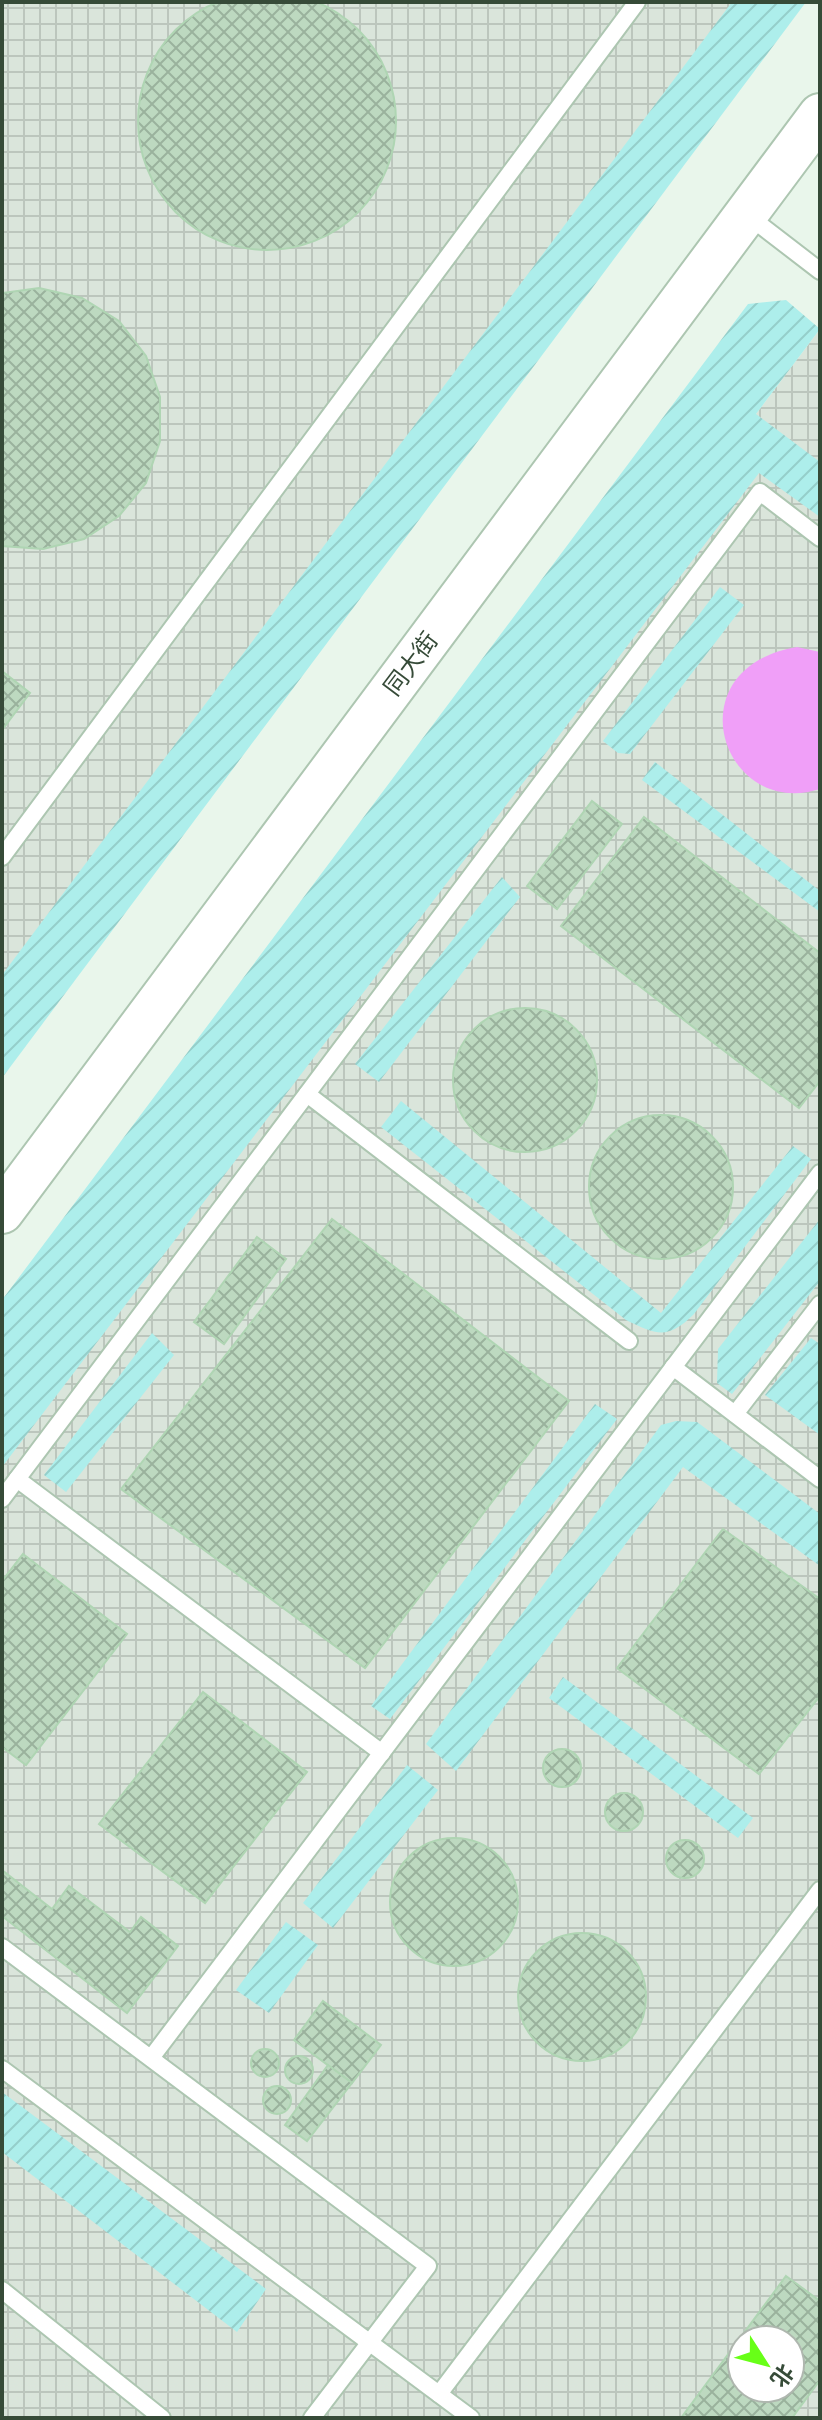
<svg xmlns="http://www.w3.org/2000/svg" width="822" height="2420" font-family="Roboto,'Noto Sans SC',sans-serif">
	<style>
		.industrial { fill: url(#industrial-grid); fill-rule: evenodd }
		.garden { fill: url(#garden-furrows) }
		.water { fill: #f09ff8 }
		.building { fill: url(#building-cross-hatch); stroke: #afd5b3; stroke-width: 2; fill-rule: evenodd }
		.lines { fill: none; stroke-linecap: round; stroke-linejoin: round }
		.service-casing { stroke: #adc6b1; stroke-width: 20 }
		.tertiary-casing { stroke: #adc6b1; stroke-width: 46 }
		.service { stroke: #fff; stroke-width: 16 }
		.tertiary { stroke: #fff; stroke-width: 42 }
		.labels { text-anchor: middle; stroke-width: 6; stroke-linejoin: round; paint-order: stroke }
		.street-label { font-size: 24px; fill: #364b38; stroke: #fff }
	</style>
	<defs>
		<pattern id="industrial-grid" width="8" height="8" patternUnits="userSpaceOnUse" patternTransform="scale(2)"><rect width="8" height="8" fill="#dae5db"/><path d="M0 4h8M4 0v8" fill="none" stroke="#bcc6bd"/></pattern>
		<pattern id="garden-furrows" width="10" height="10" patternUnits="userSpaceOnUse" patternTransform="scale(2)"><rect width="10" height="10" fill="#adeeeb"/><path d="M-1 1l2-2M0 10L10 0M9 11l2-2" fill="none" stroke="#95ceca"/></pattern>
		<pattern id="building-cross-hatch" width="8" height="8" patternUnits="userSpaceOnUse" patternTransform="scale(2)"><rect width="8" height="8" fill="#bdd9c0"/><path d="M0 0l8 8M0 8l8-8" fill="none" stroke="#9ab29d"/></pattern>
	</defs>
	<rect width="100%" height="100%" fill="#e9f6eb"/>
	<g class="industrial">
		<path d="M2,2H735L2,987Z"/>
		<path d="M820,329V2418H2V1415ZM742,2340H790V2388H742Z"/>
	</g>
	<g class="garden">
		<path d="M732,2H806L2,1078V975Z"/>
		<path d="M786,300L820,329L756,414L820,462V517L759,473L2,1467V1300L748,304Z"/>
		<path d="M720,587L744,605L630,754L618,753L603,741Z"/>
		<path d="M655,762L820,891V912L642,780Z"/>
		<path d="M502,877L520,897L379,1082L355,1064Z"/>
		<path d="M401,1101L661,1313L793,1146L811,1159L694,1314C668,1340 657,1335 626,1320L381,1127Z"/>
		<path d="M820,1219V1281L732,1394L717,1383L718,1349Z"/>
		<path d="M152,1333L174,1355L66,1492L44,1475Z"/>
		<path d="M811,1338L820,1344V1435L765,1395Z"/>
		<path d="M595,1404L617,1419L390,1719L371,1706Z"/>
		<path d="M676,1421L697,1422L820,1514V1566L683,1467L456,1771L426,1744L661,1425Z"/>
		<path d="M563,1677L753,1818L738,1838L549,1698Z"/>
		<path d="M407,1765L438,1790L333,1928L303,1903Z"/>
		<path d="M286,1922L318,1945L269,2013L236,1990Z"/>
		<path d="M2,2092L266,2289L237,2332L2,2152Z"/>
	</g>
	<path class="water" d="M797,647L820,652V789C722,820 672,668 797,647Z"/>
	<g class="building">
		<circle cx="267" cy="121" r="129"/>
		<path d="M39,288L82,298L119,321L146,356L160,397V441L146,483L119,516L84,539L43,549L2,546V293Z"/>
		<path d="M2,671L30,693L2,730Z"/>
		<path d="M592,801L622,824L557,909L527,886Z"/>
		<path d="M644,817L820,953V1081L799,1108L561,926Z"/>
		<circle cx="525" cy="1080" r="72"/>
		<circle cx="661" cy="1187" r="72"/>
		<path d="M332,1219L569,1401L365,1668L121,1489Z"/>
		<path d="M257,1237L286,1259L224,1344L194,1322Z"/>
		<path d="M723,1529L820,1599V1696L759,1774L617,1668Z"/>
		<path d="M23,1554L127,1634L26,1765L2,1747V1581Z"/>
		<path d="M203,1692L307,1772L205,1903L99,1824Z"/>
		<circle cx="562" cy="1768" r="19"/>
		<circle cx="624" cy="1812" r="19"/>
		<circle cx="454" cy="1902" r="64"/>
		<circle cx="685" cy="1859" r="19"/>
		<path d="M2,1870L52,1909L69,1886L130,1932L141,1917L178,1946L127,2013L2,1916Z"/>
		<circle cx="582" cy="1997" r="64"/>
		<path d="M323,2001L381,2045L352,2083L294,2040Z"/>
		<circle cx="265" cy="2063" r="14"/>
		<circle cx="299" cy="2070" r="14"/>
		<path d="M328,2065L352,2083L307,2141L285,2125Z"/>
		<circle cx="277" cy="2100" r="14"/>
		<path d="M786,2276L820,2301V2380L792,2418H681ZM742,2340H790V2388H742Z"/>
	</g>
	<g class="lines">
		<g class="service-casing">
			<g id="service">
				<path d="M746,214L820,271"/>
				<path d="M2,857L637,2"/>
				<path d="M307,1094L629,1341"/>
				<path d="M673,1367L820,1479"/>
				<path d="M735,1414L820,1304"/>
				<path d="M17,1479L382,1753"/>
				<path d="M2,1499L760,492L820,538"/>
				<path d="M2,1947L428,2266L312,2418"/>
				<path d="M151,2058L820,1173"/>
				<path d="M2,2069L471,2418"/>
				<path d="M2,2290L162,2418"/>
				<path d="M439,2394L820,1890"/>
			</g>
		</g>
		<g class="tertiary-casing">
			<path id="tertiary" d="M2,1212L820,115"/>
		</g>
		<use href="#service" class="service"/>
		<use href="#tertiary" class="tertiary"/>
	</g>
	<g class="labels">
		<g class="street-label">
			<text transform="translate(411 664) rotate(-53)" y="8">同大街</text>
		</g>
	</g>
	<rect width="822" height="2420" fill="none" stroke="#364b38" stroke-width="8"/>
	<g transform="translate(766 2364) rotate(126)"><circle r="38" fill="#ffffff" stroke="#afb7af" stroke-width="2"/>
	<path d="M0-6L14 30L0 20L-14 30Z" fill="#68ff17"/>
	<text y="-12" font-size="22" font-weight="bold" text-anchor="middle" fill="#364b38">北</text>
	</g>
</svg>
